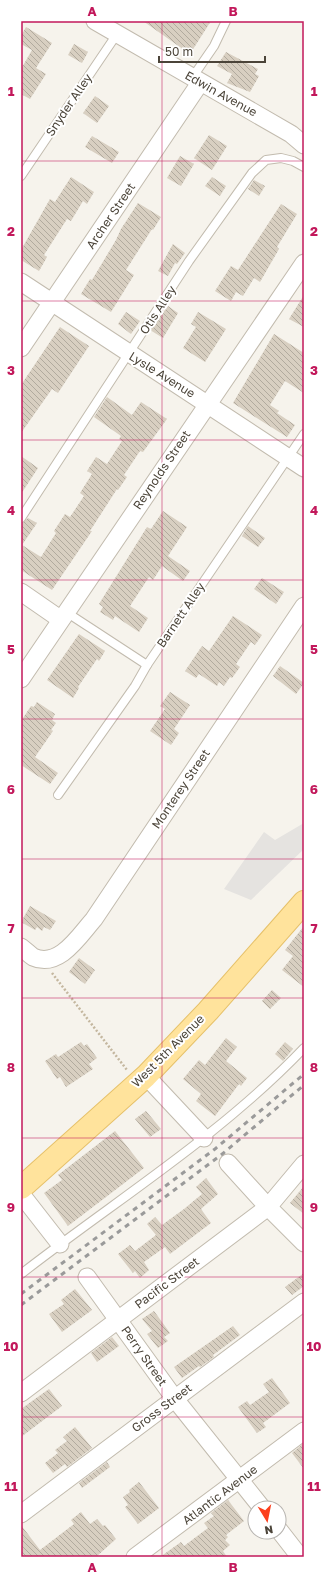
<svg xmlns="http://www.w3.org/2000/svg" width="325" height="1578" font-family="'Golos Text',sans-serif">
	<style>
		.parking { fill: #e5e3e0 }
		.building { fill: url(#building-back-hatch) }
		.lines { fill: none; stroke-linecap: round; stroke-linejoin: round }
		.lane-casing { stroke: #c2bbae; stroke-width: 10 }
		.street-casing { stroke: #c2bbae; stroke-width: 19 }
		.primary-casing { stroke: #e6c16a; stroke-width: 24 }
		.path { stroke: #c4b79f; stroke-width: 2.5; stroke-dasharray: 2 2; stroke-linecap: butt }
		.lane { stroke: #fff; stroke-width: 8 }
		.street { stroke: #fff; stroke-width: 17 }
		.primary { stroke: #ffe39c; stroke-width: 22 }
		.rail { stroke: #9a9a9a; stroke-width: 3; stroke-dasharray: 5 5; stroke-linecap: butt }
		.grid { fill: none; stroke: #c2185b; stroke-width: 1; stroke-opacity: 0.55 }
		.labels { text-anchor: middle; stroke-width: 4; stroke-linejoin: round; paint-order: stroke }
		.street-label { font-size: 12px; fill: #4b4439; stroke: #fff }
		.neatline { fill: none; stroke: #c2185b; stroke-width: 1.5 }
		.grid-label { font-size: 13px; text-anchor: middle; font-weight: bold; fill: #c2185b }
	</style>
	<defs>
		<pattern id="building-back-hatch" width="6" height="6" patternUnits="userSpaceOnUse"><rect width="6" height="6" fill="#d8cfc1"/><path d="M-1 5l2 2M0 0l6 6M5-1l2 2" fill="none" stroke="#b1aa9e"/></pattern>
	</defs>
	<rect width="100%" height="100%" fill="#f6f3ec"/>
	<path class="parking" d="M304,823V849L251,900L224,889L264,832L275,840Z"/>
	<g class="building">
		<path d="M143,21H211L190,54Z"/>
		<path d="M26,27L52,43L36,68L46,74L30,99L21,94V69L32,50L21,44V36Z"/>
		<path d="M74,44L88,52L82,63L68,55Z"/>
		<path d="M226,52L258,69L255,74L259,76L250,92L227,83L232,74L217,66Z"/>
		<path d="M95,96L109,106L97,123L83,113Z"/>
		<path d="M209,135L227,146L212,170L194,158Z"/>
		<path d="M92,136L119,152L112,163L85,147Z"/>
		<path d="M180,156L194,164L181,186L167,178Z"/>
		<path d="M71,177L94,192L87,204L83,201L71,221L67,219L44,255L47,257L39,271L21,260V250L50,199L55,202Z"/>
		<path d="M212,177L226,186L220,196L205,186Z"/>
		<path d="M254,180L265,186L259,196L248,189Z"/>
		<path d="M138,203L161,217L153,230L152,229L126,270L134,275L111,312L81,294L90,279L92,280L116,240L121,229Z"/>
		<path d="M281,204L297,214L277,247L279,249L260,282L254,278L243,296L236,292L231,301L215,291L231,266L238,270Z"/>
		<path d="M173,244L185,253L177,264L175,263L168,276L158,271Z"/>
		<path d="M304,295V327L289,319Z"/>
		<path d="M168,306L178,313L163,338L150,330Z"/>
		<path d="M126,312L140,321L131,334L118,324Z"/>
		<path d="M198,312L226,329L205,362L183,348L196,327L191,324Z"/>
		<path d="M60,327L89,346L58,393L52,389L21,433V385Z"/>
		<path d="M274,334L304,353V393L285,381L270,405L279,411L277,413L295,425L287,437L233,403Z"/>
		<path d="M107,397L132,415L141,402L167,419L143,452L140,451L124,475L127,477L118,490L117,489L90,531H92L52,590L21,570V524L28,518L37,523L22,545L41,557L56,533L54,531L65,514L70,517L84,496L80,493L92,474L87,471L96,457L107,464L122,441L119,439L121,436L94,417Z"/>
		<path d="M21,456L38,468L21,494Z"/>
		<path d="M163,511L187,527L168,556L190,571L183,581L162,566L153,580L149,577L130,606L148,618L139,632L115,616L113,620L100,612L103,607L99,604L147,527L151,529Z"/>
		<path d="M248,526L265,538L258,547L242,536Z"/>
		<path d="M262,578L284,592L276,604L254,589Z"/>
		<path d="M233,616L262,635L255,645L251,642L236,664L240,667L232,678L230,677L224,686L219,682L217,686L199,674L196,678L185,671L202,646L209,651Z"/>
		<path d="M79,634L105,651L99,661L97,659L78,687L79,688L73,698L47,680Z"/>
		<path d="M280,666L304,683L296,694L273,676Z"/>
		<path d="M170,692L190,705L174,729L179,733L171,745L150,731L165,709L160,706Z"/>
		<path d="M37,702L55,714L52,720L56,723L51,730L53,731L35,757L58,773L50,784L21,765V721L31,706L34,707Z"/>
		<path d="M30,906L56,921L50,930L44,927L42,931L37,927L35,930L21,922Z"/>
		<path d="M304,926V987L282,970L293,956L285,950Z"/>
		<path d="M79,958L95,970L85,984L69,972Z"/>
		<path d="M272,990L281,998L270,1009L262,1001Z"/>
		<path d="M226,1038L237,1047L226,1061L247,1078L241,1086L239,1084L215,1116L196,1101L201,1094L183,1079L199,1060L205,1065Z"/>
		<path d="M81,1042L84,1046L87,1044L97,1058L89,1064L93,1069L66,1087L60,1077L57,1079L45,1061L56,1054L58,1057Z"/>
		<path d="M285,1042L293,1049L283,1061L275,1054Z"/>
		<path d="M146,1111L161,1129L150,1137L135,1119Z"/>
		<path d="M115,1131L144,1168L68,1226L44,1193L62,1180L58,1175Z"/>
		<path d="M206,1178L218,1194L201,1209L211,1223L170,1254L165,1247L144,1262L149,1270L140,1278L135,1271L133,1273L118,1254L130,1245L135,1251L156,1235L147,1224L155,1217L162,1225L184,1209L202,1194L196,1187Z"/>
		<path d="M304,1186V1214L290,1203Z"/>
		<path d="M304,1273V1286L292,1295L285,1287Z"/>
		<path d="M75,1289L92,1310L62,1332L49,1314L64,1304L61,1300Z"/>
		<path d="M154,1311L170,1333L164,1337L168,1341L158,1348L147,1334L152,1331L142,1319Z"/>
		<path d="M233,1326L240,1335L213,1355L214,1357L200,1367L199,1366L182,1378L174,1367Z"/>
		<path d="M112,1337L119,1346L97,1362L91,1353Z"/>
		<path d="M272,1378L290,1403L263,1423L266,1427L257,1433L238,1407L247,1401L250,1405L269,1392L263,1384Z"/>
		<path d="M49,1389L62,1406L21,1437V1409Z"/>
		<path d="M75,1427L92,1448L67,1467L65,1464L53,1473L45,1463L58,1453L55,1450L67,1441L63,1437Z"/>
		<path d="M304,1443V1469L292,1453Z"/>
		<path d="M107,1462L110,1467L82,1488L79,1483Z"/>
		<path d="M139,1482L159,1508L138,1524L125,1507L128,1505L123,1497L130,1492L129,1490Z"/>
		<path d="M228,1500L244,1521L226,1535L228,1537L225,1540L230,1545L223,1551L227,1557H160L181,1542L184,1546L208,1528L204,1523L214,1516L211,1513Z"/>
		<path d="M81,1512L90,1524L97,1519L103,1526L105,1525L116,1539L96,1557H21V1525L40,1550L74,1524L71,1520Z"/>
	</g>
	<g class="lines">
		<g class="lane-casing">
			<g id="lane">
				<path d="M192,78L214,46L226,21"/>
				<path d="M21,176L117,34"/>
				<path d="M21,518L189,261L252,173L266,160L281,158L293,161L304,167"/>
				<path d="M66,612L147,665"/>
				<path d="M58,795L135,686L147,665L304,434"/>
				<path d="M21,1274C116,1200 220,1136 304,1048"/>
			</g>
		</g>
		<g class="street-casing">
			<g id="street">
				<path d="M95,21L291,134L304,145"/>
				<path d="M21,282L304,468"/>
				<path d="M21,348L200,83"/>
				<path d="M21,592L60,619"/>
				<path d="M21,679L304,263"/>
				<path d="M21,947C25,950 29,954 33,957C59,969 79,936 94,919L304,606"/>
				<path d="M146,1076L204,1138"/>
				<path d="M228,1163L268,1207L304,1243"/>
				<path d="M21,1194L60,1244"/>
				<path d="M87,1277L175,1399L262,1508"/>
				<path d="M21,1393L268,1207L304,1164"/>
				<path d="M21,1514L304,1302"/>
				<path d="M279,1530L300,1557"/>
				<path d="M135,1557L304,1431"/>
			</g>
		</g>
		<g class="primary-casing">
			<path id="primary" d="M21,1188L146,1076L208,1011L304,902"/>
		</g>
		<path class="path" d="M52,973L127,1070"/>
		<use href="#lane" class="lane"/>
		<use href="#street" class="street"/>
		<use href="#primary" class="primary"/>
		<g class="rail">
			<path d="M21,1294L215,1149L304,1074"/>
			<path d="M21,1305L221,1155L304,1085"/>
		</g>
	</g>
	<path class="grid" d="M162,21V1557M21,161H304M21,301H304M21,440H304M21,580H304M21,719H304M21,859H304M21,998H304M21,1138H304M21,1277H304M21,1417H304"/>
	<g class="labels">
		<g class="street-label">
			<text transform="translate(221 94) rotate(29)" y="4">Edwin Avenue</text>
			<text transform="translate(69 105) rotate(-56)" y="4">Snyder Alley</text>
			<text transform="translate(111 216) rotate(-56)" y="4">Archer Street</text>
			<text transform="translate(158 310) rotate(-57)" y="4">Otis Alley</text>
			<text transform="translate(162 375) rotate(32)" y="4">Lysle Avenue</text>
			<text transform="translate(162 470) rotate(-56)" y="4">Reynolds Street</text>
			<text transform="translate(181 615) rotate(-56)" y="4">Barnett Alley</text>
			<text transform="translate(181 789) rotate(-56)" y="4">Monterey Street</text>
			<text transform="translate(168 1051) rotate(-45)" y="4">West 5th Avenue</text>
			<text transform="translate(167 1283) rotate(-37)" y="4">Pacific Street</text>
			<text transform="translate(144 1356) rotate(55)" y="4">Perry Street</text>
			<text transform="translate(162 1408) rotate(-37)" y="4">Gross Street</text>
			<text transform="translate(220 1495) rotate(-37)" y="4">Atlantic Avenue</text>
		</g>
	</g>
	<rect width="325" height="1578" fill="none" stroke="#ffffff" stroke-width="44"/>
	<g transform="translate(267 1520) rotate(170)"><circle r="19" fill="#ffffff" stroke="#b7b4b0"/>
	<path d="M0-3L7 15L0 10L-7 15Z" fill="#fc3f1d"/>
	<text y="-6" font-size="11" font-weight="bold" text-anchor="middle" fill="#4b4439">N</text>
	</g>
	<path d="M159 56v6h106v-6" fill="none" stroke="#4b4439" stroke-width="2"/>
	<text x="165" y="56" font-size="12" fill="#4b4439" stroke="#ffffff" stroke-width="3" paint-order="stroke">50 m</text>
	<rect x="22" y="22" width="281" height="1534" class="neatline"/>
	<g class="grid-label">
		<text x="92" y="16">A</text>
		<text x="233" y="16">B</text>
		<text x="11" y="96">1</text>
		<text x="314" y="96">1</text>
		<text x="11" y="236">2</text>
		<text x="314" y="236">2</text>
		<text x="11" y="375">3</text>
		<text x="314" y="375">3</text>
		<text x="11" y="515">4</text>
		<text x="314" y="515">4</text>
		<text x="11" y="654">5</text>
		<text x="314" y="654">5</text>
		<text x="11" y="794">6</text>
		<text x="314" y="794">6</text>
		<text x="11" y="933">7</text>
		<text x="314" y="933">7</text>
		<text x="11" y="1072">8</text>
		<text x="314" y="1072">8</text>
		<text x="11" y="1212">9</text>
		<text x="314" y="1212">9</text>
		<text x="11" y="1351">10</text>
		<text x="314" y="1351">10</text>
		<text x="11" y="1491">11</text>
		<text x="314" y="1491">11</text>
		<text x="92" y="1572">A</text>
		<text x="233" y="1572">B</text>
	</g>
</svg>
